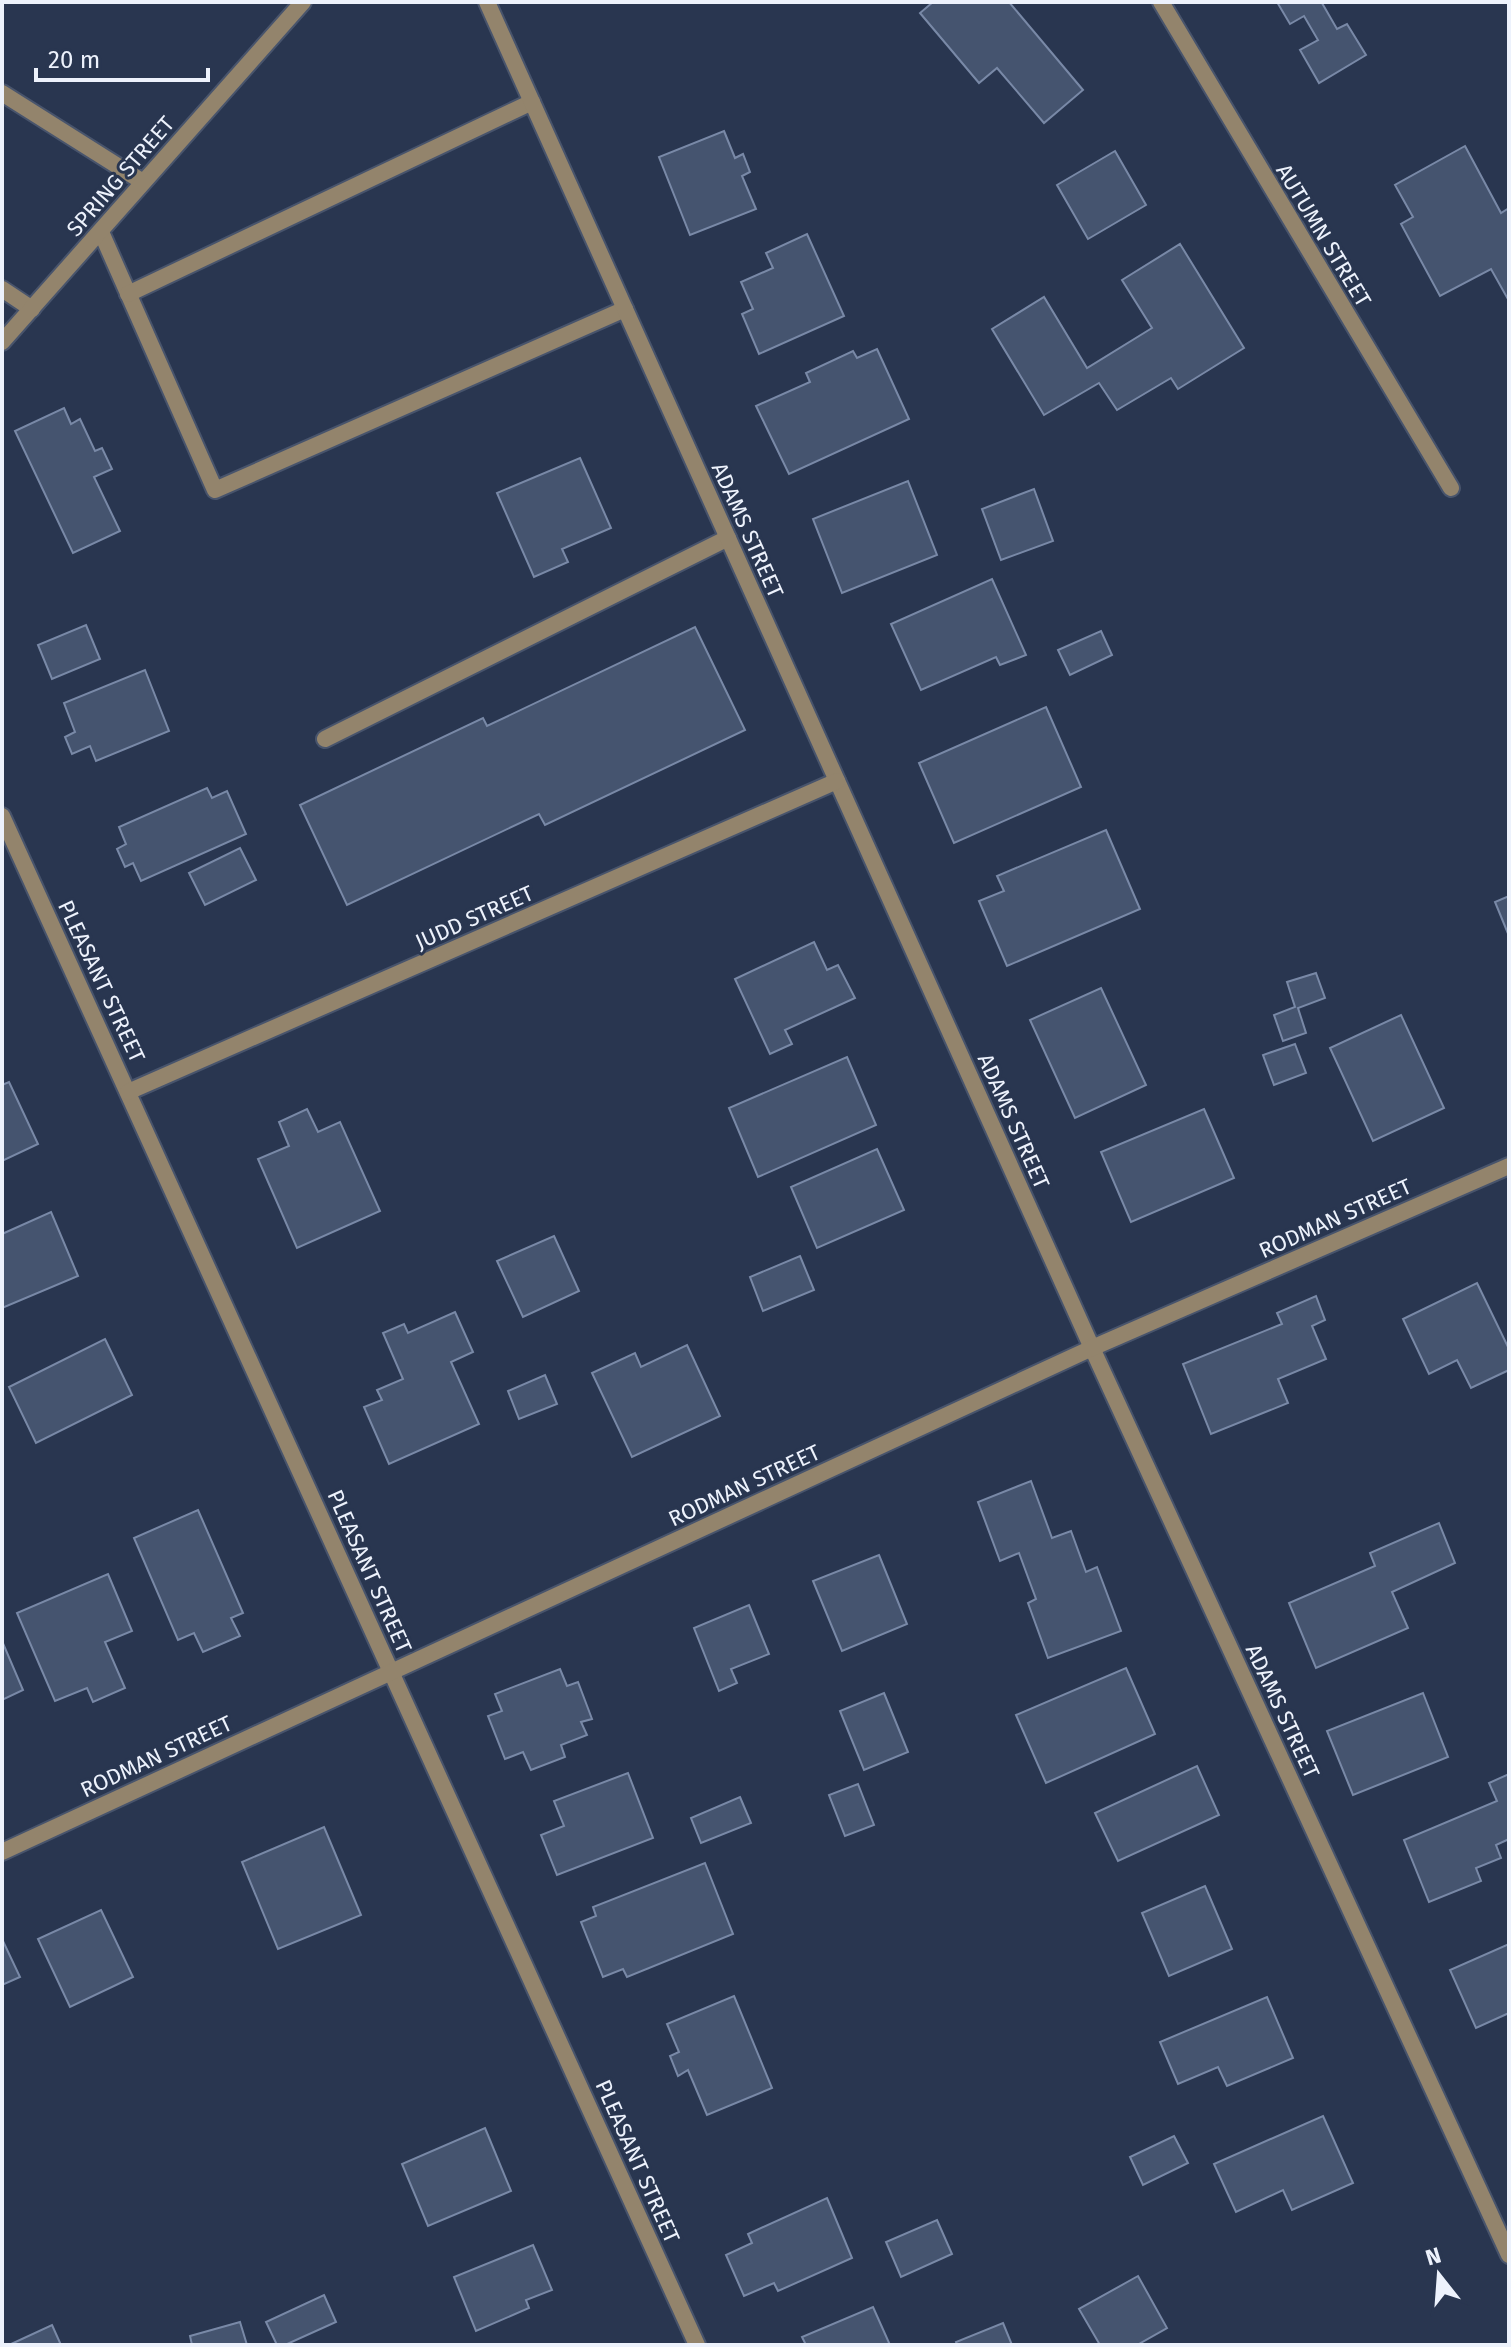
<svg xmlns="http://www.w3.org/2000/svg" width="1511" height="2347" font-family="'Fira Sans',sans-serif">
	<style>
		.building { fill: #45546f; stroke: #7989a7; stroke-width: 2 }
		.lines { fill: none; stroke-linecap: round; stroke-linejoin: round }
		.service-casing { stroke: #48546c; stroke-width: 20 }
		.minor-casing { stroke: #48546c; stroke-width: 20 }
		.service { stroke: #93846c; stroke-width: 16 }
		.minor { stroke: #93846c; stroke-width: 16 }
		.labels { text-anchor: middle; stroke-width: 6; stroke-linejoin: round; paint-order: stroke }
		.street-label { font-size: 22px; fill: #edf2fc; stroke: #293650 }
	</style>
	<rect width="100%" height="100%" fill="#293650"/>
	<g class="building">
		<path d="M933,2H1009L1083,90L1044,123L997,68L979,83L920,13Z"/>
		<path d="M1277,2H1325L1322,3L1337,29L1347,24L1366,55L1319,83L1300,50L1318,40L1304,16L1290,24Z"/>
		<path d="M724,131L735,158L743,154L750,172L742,176L756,209L690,235L659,157Z"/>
		<path d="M1465,146L1501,213L1509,208V301L1491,269L1440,296L1401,224L1413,217L1395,185Z"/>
		<path d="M1115,151L1146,205L1088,239L1057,185Z"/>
		<path d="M807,234L844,316L759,354L742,314L753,309L741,282L773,268L766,253Z"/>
		<path d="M1180,244L1244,348L1178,389L1171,378L1117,410L1099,383L1044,415L992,329L1044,297L1087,368L1152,328L1122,280Z"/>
		<path d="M877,349L909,419L789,474L756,406L810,382L806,373L853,351L857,358Z"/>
		<path d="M64,408L71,424L80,419L95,451L102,448L112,469L94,477L120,531L73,553L15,431Z"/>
		<path d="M580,458L611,528L562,549L568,562L534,577L497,493Z"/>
		<path d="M908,481L937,555L842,593L813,519Z"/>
		<path d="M1034,489L1053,541L1001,560L982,509Z"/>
		<path d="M992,579L1026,655L1000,665L996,657L921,690L891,624Z"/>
		<path d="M86,625L100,659L52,679L38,645Z"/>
		<path d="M695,627L745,730L545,825L539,814L347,905L300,805L483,718L487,726Z"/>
		<path d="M1101,631L1112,655L1070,675L1058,650Z"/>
		<path d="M145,670L169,731L96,761L90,746L72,754L65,737L75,732L64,703Z"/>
		<path d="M1046,707L1081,787L954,843L919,763Z"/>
		<path d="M207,788L212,798L227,791L246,834L141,881L133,863L125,867L117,849L126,844L119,827Z"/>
		<path d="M1106,830L1140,909L1007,966L979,901L1004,891L997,876Z"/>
		<path d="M240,848L256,880L205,905L189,873Z"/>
		<path d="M1509,896V936L1495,902Z"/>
		<path d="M814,942L827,970L838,965L855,998L785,1030L792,1044L770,1054L735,979Z"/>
		<path d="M1316,973L1325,998L1298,1008L1306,1033L1283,1041L1274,1015L1295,1007L1287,982Z"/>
		<path d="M1101,988L1146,1085L1075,1118L1030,1020Z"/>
		<path d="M1401,1015L1444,1108L1373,1141L1330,1048Z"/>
		<path d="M1295,1044L1306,1073L1274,1085L1263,1055Z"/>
		<path d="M847,1057L876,1125L758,1177L729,1108Z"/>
		<path d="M9,1082L38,1144L2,1161V1085Z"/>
		<path d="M307,1109L318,1132L340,1122L380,1211L297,1248L258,1159L289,1146L279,1122Z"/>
		<path d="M1204,1109L1234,1178L1131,1222L1101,1152Z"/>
		<path d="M877,1149L904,1210L817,1248L791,1187Z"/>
		<path d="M51,1212L78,1276L2,1308V1234Z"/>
		<path d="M554,1236L579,1291L523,1317L497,1261Z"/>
		<path d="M800,1256L814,1290L763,1311L750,1277Z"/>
		<path d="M1477,1283L1509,1349V1370L1471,1388L1457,1360L1429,1374L1403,1319Z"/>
		<path d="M1316,1296L1325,1320L1312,1326L1326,1359L1278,1379L1288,1403L1211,1434L1183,1364L1282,1324L1277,1313Z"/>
		<path d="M455,1312L473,1352L451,1362L479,1424L389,1464L364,1407L382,1400L377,1390L403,1379L383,1333L404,1324L408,1333Z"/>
		<path d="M105,1339L132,1395L36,1443L9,1387Z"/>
		<path d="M687,1345L720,1416L632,1457L592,1373L635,1353L641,1367Z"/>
		<path d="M545,1375L557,1404L519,1419L508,1391Z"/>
		<path d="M1031,1481L1052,1538L1071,1531L1086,1572L1097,1567L1121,1631L1048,1658L1028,1603L1036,1599L1019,1553L1000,1561L978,1502Z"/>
		<path d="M198,1510L243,1613L231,1618L240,1636L203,1652L194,1633L178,1640L134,1538Z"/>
		<path d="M1439,1523L1455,1563L1392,1592L1408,1628L1316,1668L1289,1603L1375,1566L1370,1553Z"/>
		<path d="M879,1555L907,1624L842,1651L813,1581Z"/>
		<path d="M108,1574L132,1631L105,1642L125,1688L93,1702L87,1688L55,1701L17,1613Z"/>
		<path d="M749,1605L769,1654L731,1669L737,1683L719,1691L694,1628Z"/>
		<path d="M2,1641L23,1690L2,1700Z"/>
		<path d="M1126,1668L1155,1734L1046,1783L1016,1715Z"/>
		<path d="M560,1669L567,1686L578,1682L592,1719L581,1722L587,1735L561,1745L565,1757L531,1770L523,1752L505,1759L488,1716L502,1711L495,1694Z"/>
		<path d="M884,1693L908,1752L864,1770L840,1711Z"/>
		<path d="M1423,1693L1448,1757L1353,1795L1327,1731Z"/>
		<path d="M1197,1766L1219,1815L1118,1861L1095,1813Z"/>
		<path d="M628,1773L653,1838L557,1875L541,1835L564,1826L554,1801Z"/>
		<path d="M1509,1774V1839L1496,1845L1501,1858L1476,1868L1481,1881L1429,1902L1404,1840L1497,1801L1489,1783Z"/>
		<path d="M858,1784L874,1825L845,1836L829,1795Z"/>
		<path d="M740,1797L751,1823L701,1843L691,1818Z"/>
		<path d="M324,1827L361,1915L278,1949L242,1862Z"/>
		<path d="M705,1863L733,1934L627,1977L623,1969L603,1977L581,1922L596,1916L593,1907Z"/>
		<path d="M1205,1886L1232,1949L1169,1976L1142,1913Z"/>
		<path d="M101,1910L133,1977L70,2007L38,1939Z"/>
		<path d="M2,1939L20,1977L2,1985Z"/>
		<path d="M1509,1944V2013L1476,2028L1450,1970Z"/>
		<path d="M734,1996L772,2088L707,2115L688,2070L678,2076L670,2056L679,2052L667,2024Z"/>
		<path d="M1267,1997L1293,2058L1227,2086L1218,2067L1178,2084L1160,2042Z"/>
		<path d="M1323,2116L1353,2183L1292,2210L1283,2190L1236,2212L1214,2164Z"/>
		<path d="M485,2128L511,2191L428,2226L402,2164Z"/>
		<path d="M1174,2136L1188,2163L1143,2185L1130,2157Z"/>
		<path d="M827,2198L852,2258L778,2291L774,2283L744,2296L726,2255L752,2243L748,2234Z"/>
		<path d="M937,2220L952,2254L901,2277L886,2242Z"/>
		<path d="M533,2245L552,2290L526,2300L529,2308L476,2331L454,2277Z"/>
		<path d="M1138,2276L1167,2328L1137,2345H1100L1079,2309Z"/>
		<path d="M324,2295L336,2322L285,2345H277L266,2322Z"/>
		<path d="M873,2307L890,2345H806L802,2337Z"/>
		<path d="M240,2322L247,2345H192L190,2336Z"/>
		<path d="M1003,2323L1012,2345H957L956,2342Z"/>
		<path d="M52,2325L61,2345H9Z"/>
	</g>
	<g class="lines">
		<g class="service-casing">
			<g id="service">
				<path d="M2,93L143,182"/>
				<path d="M101,232L215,490L625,309"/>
				<path d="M2,289L32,309"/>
				<path d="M128,294L532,102"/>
				<path d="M325,739L728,538"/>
			</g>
		</g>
		<g class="minor-casing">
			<g id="minor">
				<path d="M487,2L1092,1348L1509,2255"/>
				<path d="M1161,2L1451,488"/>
				<path d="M2,342L303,2"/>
				<path d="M2,816L697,2345"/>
				<path d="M128,1092L837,781"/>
				<path d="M2,1852L1092,1348L1509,1166"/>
			</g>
		</g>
		<use href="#service" class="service"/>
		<use href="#minor" class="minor"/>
	</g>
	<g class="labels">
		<g class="street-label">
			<text transform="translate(120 176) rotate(-49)" y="8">SPRING STREET</text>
			<text transform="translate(1324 235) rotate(59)" y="8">AUTUMN STREET</text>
			<text transform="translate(748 530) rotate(66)" y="8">ADAMS STREET</text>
			<text transform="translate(474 917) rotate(-24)" y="8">JUDD STREET</text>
			<text transform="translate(102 981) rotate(65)" y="8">PLEASANT STREET</text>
			<text transform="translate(1014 1121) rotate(66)" y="8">ADAMS STREET</text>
			<text transform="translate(1335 1218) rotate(-24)" y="8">RODMAN STREET</text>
			<text transform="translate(744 1485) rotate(-25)" y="8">RODMAN STREET</text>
			<text transform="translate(370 1571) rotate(66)" y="8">PLEASANT STREET</text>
			<text transform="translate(1283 1711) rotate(65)" y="8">ADAMS STREET</text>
			<text transform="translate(156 1756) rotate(-25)" y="8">RODMAN STREET</text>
			<text transform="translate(638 2161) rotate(66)" y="8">PLEASANT STREET</text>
		</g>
	</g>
	<rect width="1511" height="2347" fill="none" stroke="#edf2fc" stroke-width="8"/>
	<g transform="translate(1439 2275) rotate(343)" stroke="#293650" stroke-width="6" paint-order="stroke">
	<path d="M0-6L14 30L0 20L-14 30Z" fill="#edf2fc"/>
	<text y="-12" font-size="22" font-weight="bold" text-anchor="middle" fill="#edf2fc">N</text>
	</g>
	<path d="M36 68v12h172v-12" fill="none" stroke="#edf2fc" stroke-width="4"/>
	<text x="48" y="68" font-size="24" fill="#edf2fc" stroke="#293650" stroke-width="6" paint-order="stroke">20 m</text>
</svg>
